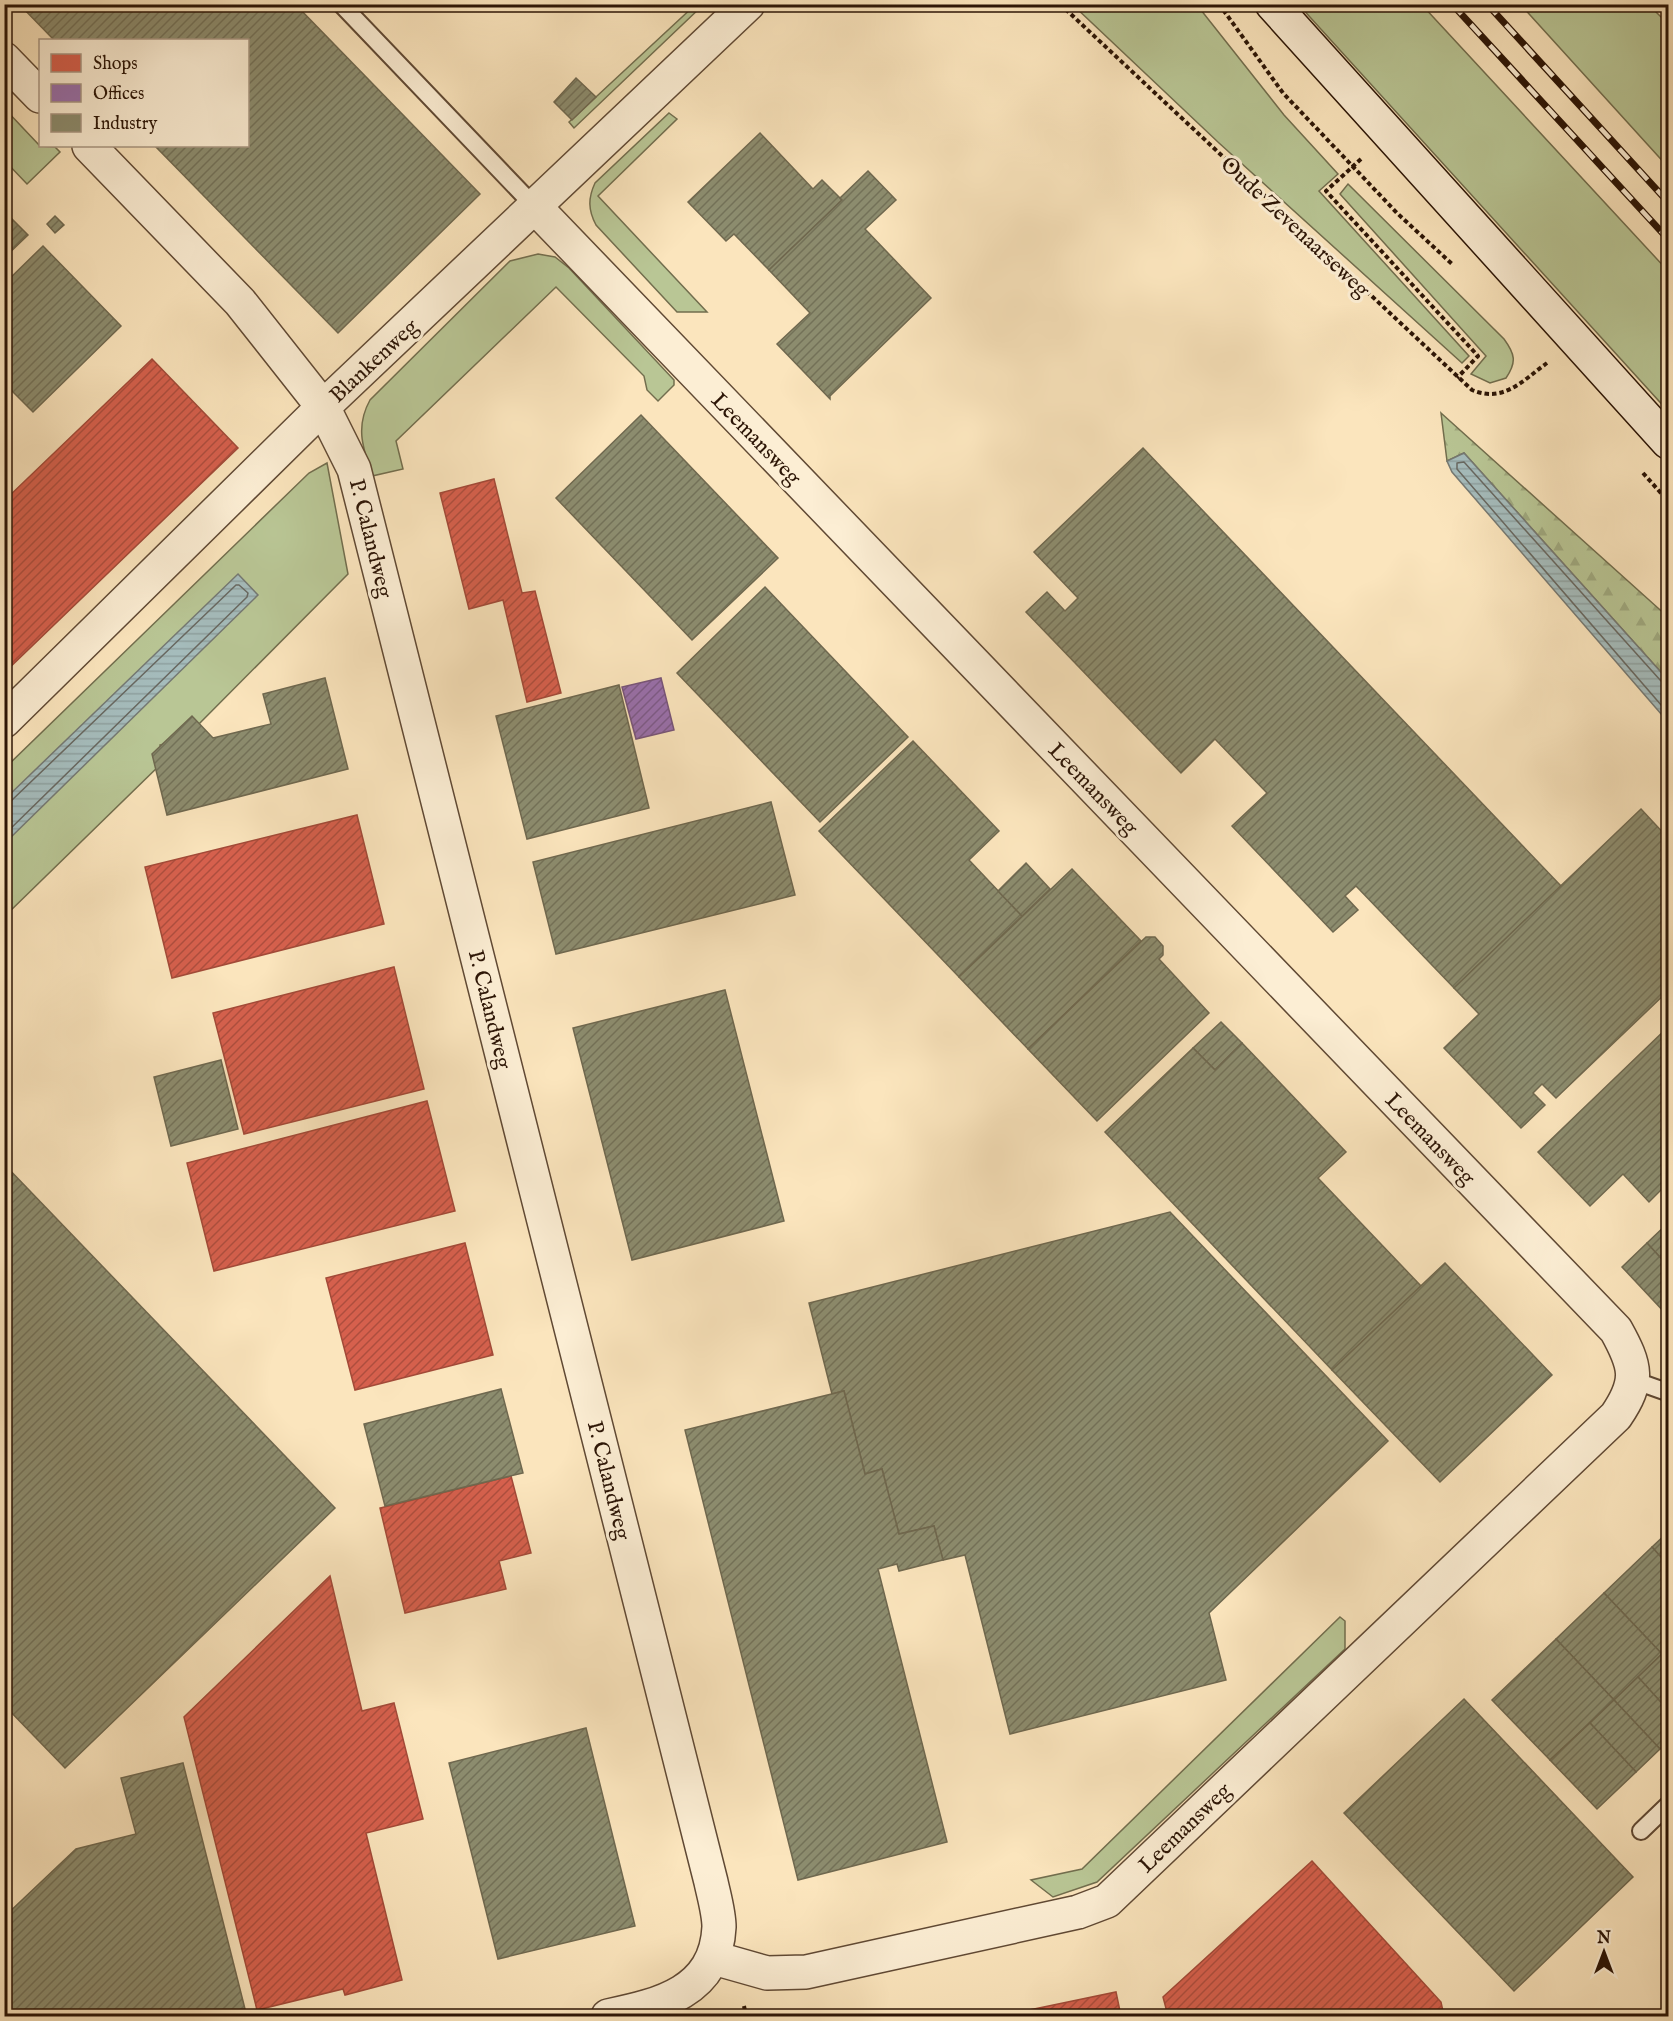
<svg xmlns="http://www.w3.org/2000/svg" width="1673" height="2021" font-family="'IM FELL English',serif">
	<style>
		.green { fill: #b9c695; stroke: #726e4e; stroke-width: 1.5 }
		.forest { fill: url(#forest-firs); stroke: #726e4e; stroke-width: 1.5 }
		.water { fill: url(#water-rules); stroke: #757973; stroke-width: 1.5 }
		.shops { fill: url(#shops-hatch); stroke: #a34a38; stroke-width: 1.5 }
		.offices { fill: url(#offices-hatch); stroke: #78557a; stroke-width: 1.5 }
		.industry { fill: url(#industry-hatch); stroke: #6f684f; stroke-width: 1.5 }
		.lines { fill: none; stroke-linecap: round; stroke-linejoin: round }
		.shore { stroke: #686861; stroke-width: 1.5 }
		.lane-casing { stroke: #604934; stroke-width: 20 }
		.street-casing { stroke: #604934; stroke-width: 36 }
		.secondary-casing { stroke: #2c1506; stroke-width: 36 }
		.path { stroke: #2c1506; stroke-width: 4; stroke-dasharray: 4.5 3; stroke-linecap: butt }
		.lane { stroke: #fceed4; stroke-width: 16 }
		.street { stroke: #fceed4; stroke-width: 33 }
		.secondary { stroke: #fceed4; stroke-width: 33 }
		.rail-casing { stroke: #2c1506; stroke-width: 7 }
		.rail { stroke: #fceed4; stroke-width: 4.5; stroke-dasharray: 14; stroke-linecap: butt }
		.labels { text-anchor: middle; stroke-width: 6; stroke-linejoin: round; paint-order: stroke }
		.street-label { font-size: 22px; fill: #2c1506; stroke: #fceed4 }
	</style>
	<defs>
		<pattern id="forest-firs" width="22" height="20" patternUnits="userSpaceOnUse" patternTransform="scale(1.5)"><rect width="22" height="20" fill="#b9c695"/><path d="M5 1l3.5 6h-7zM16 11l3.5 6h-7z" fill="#9fa97f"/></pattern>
		<pattern id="water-rules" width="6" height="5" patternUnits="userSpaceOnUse" patternTransform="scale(1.5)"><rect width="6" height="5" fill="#a5bcbc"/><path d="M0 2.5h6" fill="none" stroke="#8ea1a0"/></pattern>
		<pattern id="shops-hatch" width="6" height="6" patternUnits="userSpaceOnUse" patternTransform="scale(1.5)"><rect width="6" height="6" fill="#d6604d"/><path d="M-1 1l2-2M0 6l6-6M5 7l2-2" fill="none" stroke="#ae4e3e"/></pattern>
		<pattern id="offices-hatch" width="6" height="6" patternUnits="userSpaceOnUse" patternTransform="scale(1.5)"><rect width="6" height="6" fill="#9970ab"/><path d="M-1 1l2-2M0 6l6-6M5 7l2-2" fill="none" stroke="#7d5b89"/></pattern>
		<pattern id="industry-hatch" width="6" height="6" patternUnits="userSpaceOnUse" patternTransform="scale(1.5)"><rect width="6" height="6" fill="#8c8c6e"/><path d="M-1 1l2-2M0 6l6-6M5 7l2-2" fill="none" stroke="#737158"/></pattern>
	</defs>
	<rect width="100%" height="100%" fill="#fbe5bd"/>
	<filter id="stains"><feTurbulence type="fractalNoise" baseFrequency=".00333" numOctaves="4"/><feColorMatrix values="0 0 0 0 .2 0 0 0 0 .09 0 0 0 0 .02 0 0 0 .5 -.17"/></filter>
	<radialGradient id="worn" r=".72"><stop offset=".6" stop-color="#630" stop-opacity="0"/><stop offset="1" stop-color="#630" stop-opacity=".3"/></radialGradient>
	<g class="green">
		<path d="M695,5H703L574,128L569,122Z"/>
		<path d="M1073,5H1197L1284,115L1338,174L1319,191L1469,356L1462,363L1219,143Z"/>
		<path d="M1299,5H1422L1668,271V411Z"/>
		<path d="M1521,5H1649L1661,17L1668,16V167Z"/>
		<path d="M5,109L40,146L55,147L60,152L27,184L5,161Z"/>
		<path d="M669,113L677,119L598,196L707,312H677L596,225C588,210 588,198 595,183Z"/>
		<path d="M1348,184L1504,339C1515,354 1517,362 1506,378L1490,383L1471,374L1486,356L1340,194Z"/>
		<path d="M538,254L555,257L569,268L674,380V385L658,401L647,390L644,376L556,287L396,441L403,469L372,476C363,448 355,427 370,400L510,261Z"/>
		<path d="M327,463L348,574L184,739L160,745L164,761L5,916V768L309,473Z"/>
		<path d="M1340,1617L1345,1621V1649L1097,1882L1053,1897L1031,1880L1082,1869Z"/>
	</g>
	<path class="forest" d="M1441,413L1668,617V680L1464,453L1447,461Z"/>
	<g class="water">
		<path d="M1464,453L1668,680V722L1452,472L1447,461Z"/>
		<path d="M238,574L258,595L5,843V799Z"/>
	</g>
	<g class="shops">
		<path d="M152,359L238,448L4,673V501Z"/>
		<path d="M494,479L522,593L535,591L561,693L527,702L503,600L469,609L440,493Z"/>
		<path d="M357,815L384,924L172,978L145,867Z"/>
		<path d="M394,967L424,1089L244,1134L213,1013Z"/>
		<path d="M427,1101L455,1211L214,1271L187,1163Z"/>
		<path d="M465,1243L493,1355L355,1390L326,1278Z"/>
		<path d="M511,1476L531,1553L499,1561L506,1589L405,1613L380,1508Z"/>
		<path d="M330,1576L362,1711L394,1703L423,1819L366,1833L402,1980L345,1995L343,1989L257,2010L184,1717Z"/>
		<path d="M1312,1861L1441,2002L1444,2016H1168L1163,1997Z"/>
		<path d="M1116,1992L1121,2016H1000Z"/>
	</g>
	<path class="offices" d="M661,678L674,730L636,739L622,687Z"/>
	<g class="industry">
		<path d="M19,4H295L480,194L338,333L155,146H248V40H54Z"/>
		<path d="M576,78L596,97L572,120L554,102Z"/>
		<path d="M760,133L813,189L822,180L842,200L769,270L734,234L726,241L688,202Z"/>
		<path d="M868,171L896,200L865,229L931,298L830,396V399L777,344L810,313L769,270L842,200L840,198Z"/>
		<path d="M4,211L28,235L4,258Z"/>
		<path d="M55,216L64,225L55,233L47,224Z"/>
		<path d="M43,246L121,326L33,412L4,383V284Z"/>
		<path d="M641,415L778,558L692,640L556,498Z"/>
		<path d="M1143,448L1561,886L1454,988L1356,886L1345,896L1358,910L1333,932L1232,826L1267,793L1215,739L1181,773L1026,612L1047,592L1065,611L1078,598L1034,552Z"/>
		<path d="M765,587L908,737L820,822L677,673Z"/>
		<path d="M325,678L348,769L167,815L152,754L192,716L213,738L271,724L263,694Z"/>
		<path d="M619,685L649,808L527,839L496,716Z"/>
		<path d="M913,741L999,831L969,860L1022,916L959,977L819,831Z"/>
		<path d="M771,802L795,895L556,954L533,862Z"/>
		<path d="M1641,809L1668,838V991L1556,1098L1542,1084L1533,1093L1545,1105L1521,1128L1444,1048L1479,1014L1454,988Z"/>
		<path d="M1026,863L1050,889L1022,916L998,891Z"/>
		<path d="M1072,869L1141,941L1028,1049L959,977Z"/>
		<path d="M1146,937H1155L1163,946V955L1159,959L1209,1013L1097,1121L1028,1049Z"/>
		<path d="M725,990L784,1221L632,1260L573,1028Z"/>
		<path d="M1221,1022L1242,1043L1215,1070L1193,1048Z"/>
		<path d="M1668,1027V1183L1649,1202L1623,1174L1590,1206L1538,1152Z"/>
		<path d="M1242,1043L1346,1152L1318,1178L1421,1286L1332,1370L1105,1132L1193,1048L1215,1070Z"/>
		<path d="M221,1060L238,1129L171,1146L154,1077Z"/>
		<path d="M4,1164L335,1508L65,1768L4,1705Z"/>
		<path d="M1170,1212L1388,1441L1209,1613L1226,1680L1010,1734L965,1555L943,1560L934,1526L899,1534L882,1469L865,1474L844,1391L832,1394L809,1303Z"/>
		<path d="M1668,1223V1266L1647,1243Z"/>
		<path d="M1647,1243L1668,1266V1316L1622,1267Z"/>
		<path d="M1445,1263L1552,1375L1440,1482L1332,1370Z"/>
		<path d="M501,1389L523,1473L385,1506L364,1424Z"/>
		<path d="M844,1391L865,1474L882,1469L899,1534L934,1526L943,1560L899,1571L897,1564L878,1569L947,1842L798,1880L685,1430Z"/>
		<path d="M1668,1532V1565L1652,1547Z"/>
		<path d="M1652,1547L1668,1565V1648L1662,1654L1604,1593Z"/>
		<path d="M1604,1593L1662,1654L1614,1700L1556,1639Z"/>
		<path d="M1556,1639L1614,1700L1550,1760L1492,1700Z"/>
		<path d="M1662,1654L1668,1662V1710L1638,1677Z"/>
		<path d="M1638,1677L1668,1710V1741L1660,1749L1614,1700Z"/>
		<path d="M1464,1699L1633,1877L1514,1991L1344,1813Z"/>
		<path d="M1614,1700L1660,1749L1636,1772L1590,1723Z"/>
		<path d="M1590,1723L1636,1772L1597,1809L1550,1760Z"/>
		<path d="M586,1728L635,1926L498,1959L449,1763Z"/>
		<path d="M183,1763L245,2009L215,2016H4V1917L76,1849L136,1834L121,1778Z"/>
	</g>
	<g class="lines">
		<g class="shore">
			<path d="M1668,684L1661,681L1464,462L1457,463V469L1668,713"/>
			<path d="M4,802L11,801L236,585H239L248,593L247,597L4,835"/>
		</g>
		<g class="lane-casing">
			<g id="lane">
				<path d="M341,4L535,207"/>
				<path d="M1633,1380L1664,1391L1668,1388"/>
				<path d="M1641,1831L1668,1805"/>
			</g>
		</g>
		<g class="street-casing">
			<g id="street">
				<path d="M4,59L40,96"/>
				<path d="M89,146L240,302L323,407L354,469L711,1882C714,1896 719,1913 719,1927C716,1992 660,2005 608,2016"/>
				<path d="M535,207L1616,1330C1636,1366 1640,1381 1616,1416L1107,1901L1078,1912L806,1972L767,1973L714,1958"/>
				<path d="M4,721L323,407L748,4"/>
			</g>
		</g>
		<g class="secondary-casing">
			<path id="secondary" d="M1272,4L1668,442"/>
		</g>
		<g class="path">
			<path d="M1060,4L1472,390C1504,403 1522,381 1547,363"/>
			<path d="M1219,4L1283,93L1397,213L1452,264"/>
			<path d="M1361,159L1326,191L1478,356L1457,378"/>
			<path d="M1643,473L1668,501"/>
			<path d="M744,2006L746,2016"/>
		</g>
		<use href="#lane" class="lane"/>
		<use href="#street" class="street"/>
		<use href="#secondary" class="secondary"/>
		<g class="rail-casing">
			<g id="rail">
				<path d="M1452,4L1668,239"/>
				<path d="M1487,4L1668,202"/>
			</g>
		</g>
		<use href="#rail" class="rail"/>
	</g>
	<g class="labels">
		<g class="street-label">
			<text transform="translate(1296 226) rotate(43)" y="8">Oude Zevenaarseweg</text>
			<text transform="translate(373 360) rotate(-43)" y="8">Blankenweg</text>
			<text transform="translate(757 438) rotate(46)" y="8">Leemansweg</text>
			<text transform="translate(372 538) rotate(76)" y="8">P. Calandweg</text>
			<text transform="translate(1094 788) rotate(46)" y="8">Leemansweg</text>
			<text transform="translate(491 1009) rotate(76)" y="8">P. Calandweg</text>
			<text transform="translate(1431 1138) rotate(46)" y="8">Leemansweg</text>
			<text transform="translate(610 1480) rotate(76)" y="8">P. Calandweg</text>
			<text transform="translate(1184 1827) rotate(-44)" y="8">Leemansweg</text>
		</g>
	</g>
	<rect width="1673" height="2021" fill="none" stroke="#fbe5bd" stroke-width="24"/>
	<rect x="6" y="6" width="1661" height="2009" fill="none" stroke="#2c1506" stroke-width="3"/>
	<rect x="12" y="12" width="1649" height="1997" fill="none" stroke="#2c1506" stroke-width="1.5"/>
	<rect x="39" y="39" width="210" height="108" fill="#fceed4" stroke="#a99782" stroke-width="1.5"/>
	<rect x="51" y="54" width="30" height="18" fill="#d6604d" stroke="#a99782" stroke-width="1.5"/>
	<text x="93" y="69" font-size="18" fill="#2c1506">Shops</text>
	<rect x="51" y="84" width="30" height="18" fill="#9970ab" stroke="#a99782" stroke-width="1.5"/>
	<text x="93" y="99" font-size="18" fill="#2c1506">Offices</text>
	<rect x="51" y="114" width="30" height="18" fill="#8c8c6e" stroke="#a99782" stroke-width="1.5"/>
	<text x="93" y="129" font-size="18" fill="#2c1506">Industry</text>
	<g transform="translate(1604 1952)" stroke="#fceed4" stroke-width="4.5" paint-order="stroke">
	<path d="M0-4.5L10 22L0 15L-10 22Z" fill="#2c1506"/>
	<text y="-9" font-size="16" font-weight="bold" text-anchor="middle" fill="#2c1506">N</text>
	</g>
	<rect width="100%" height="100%" filter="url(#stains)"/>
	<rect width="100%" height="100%" fill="url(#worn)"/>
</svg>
